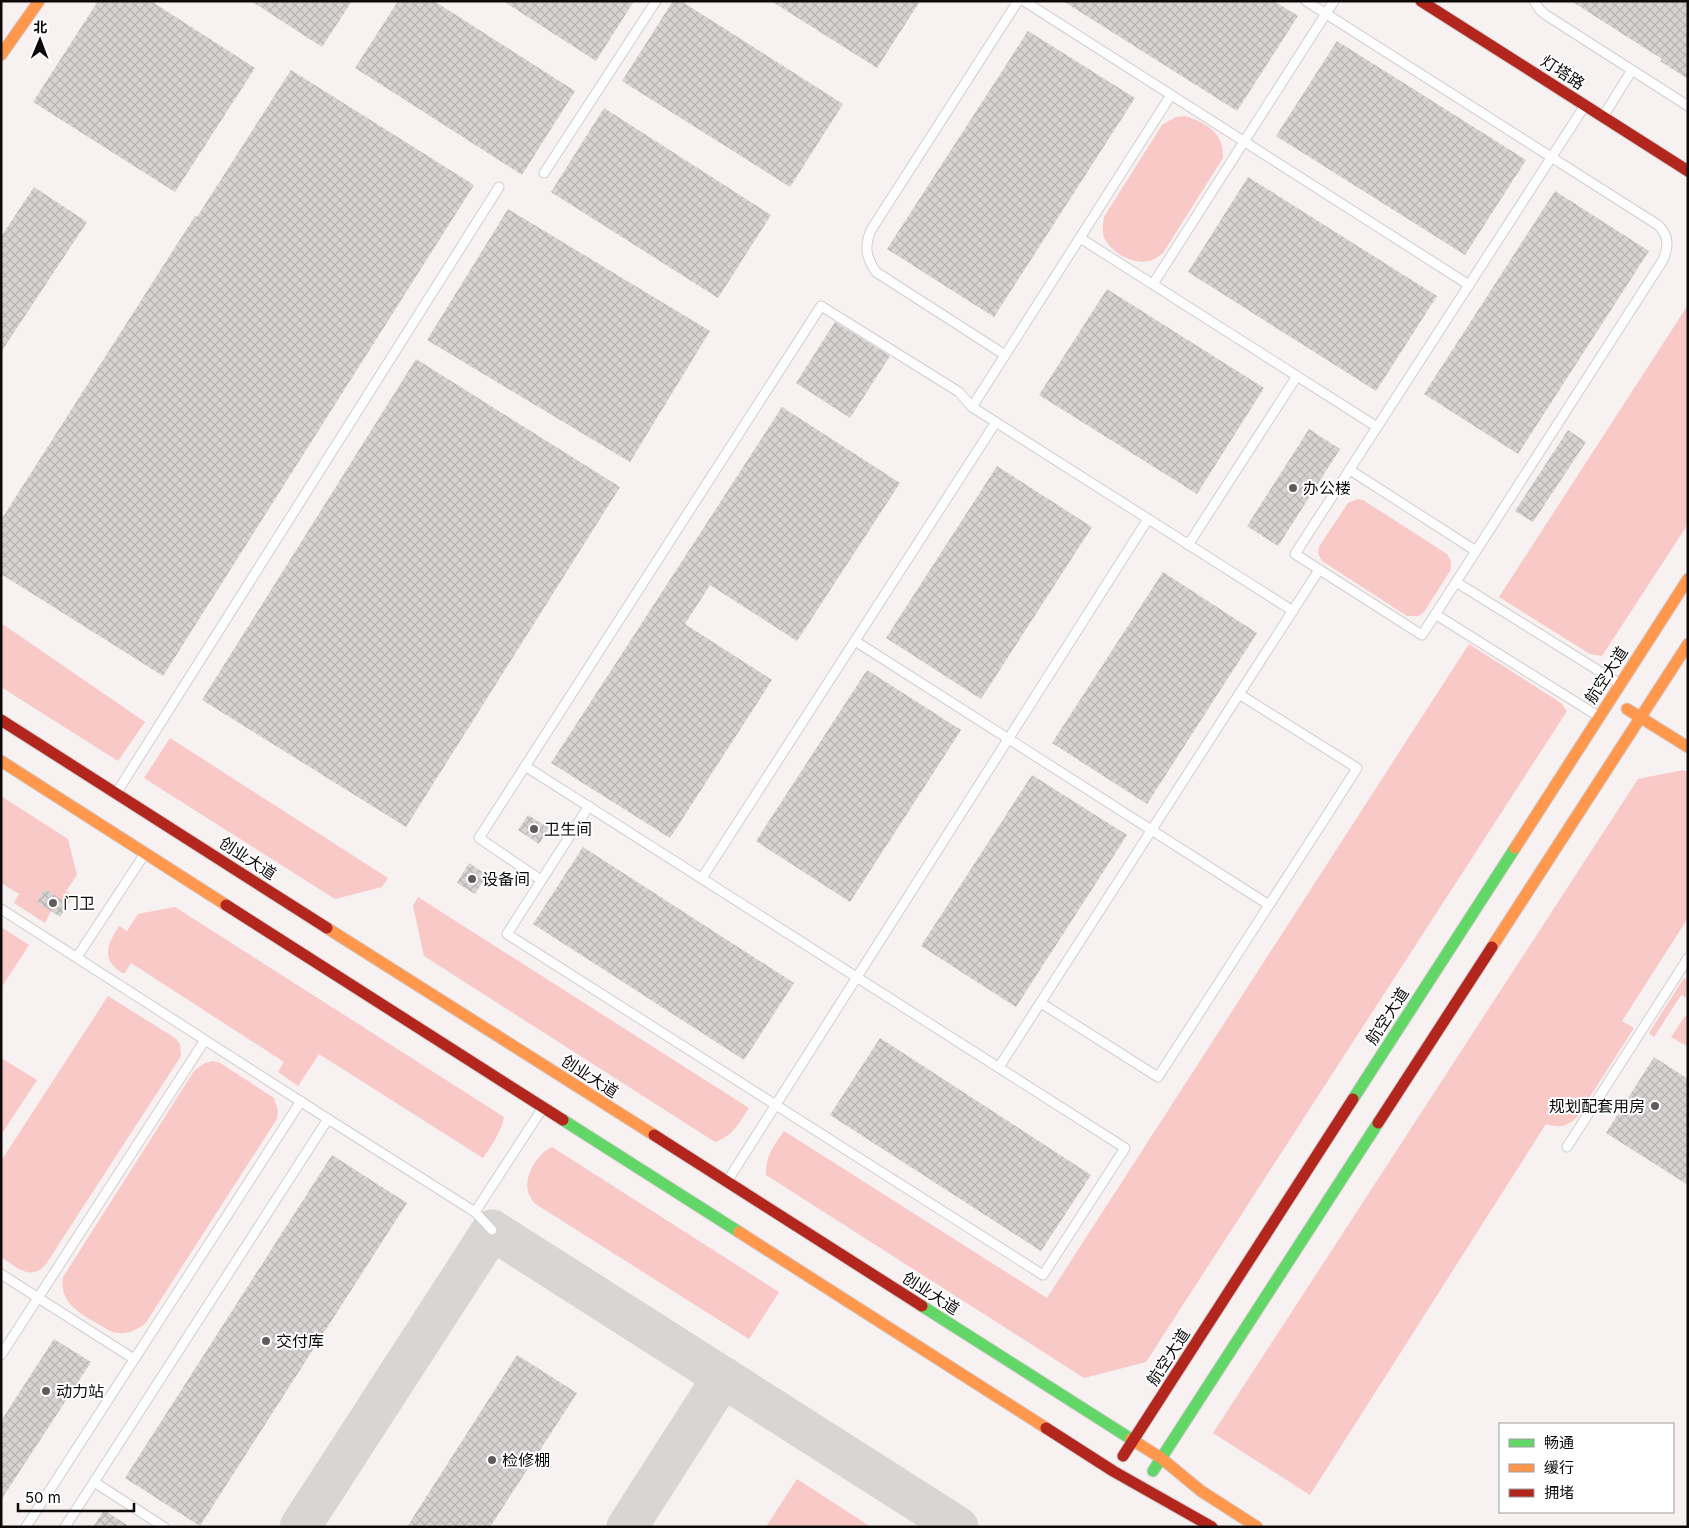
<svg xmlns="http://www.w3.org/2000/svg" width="1689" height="1528" font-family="Inter,'Noto Sans SC',sans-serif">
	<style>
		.grass { fill: #f8c9c7 }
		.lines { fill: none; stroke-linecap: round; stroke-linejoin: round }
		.taxiway { stroke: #d8d5d5; stroke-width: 41 }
		.building { fill: url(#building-cross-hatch) }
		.lane-casing { stroke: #d3cece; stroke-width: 11 }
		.fast-casing { stroke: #d3cece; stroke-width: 13 }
		.slow-casing { stroke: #d3cece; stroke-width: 13 }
		.jam-casing { stroke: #d3cece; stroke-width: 13 }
		.lane { stroke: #fefdfd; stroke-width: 9 }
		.fast { stroke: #63d668; stroke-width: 11 }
		.slow { stroke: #ff974d; stroke-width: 11 }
		.jam { stroke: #b3261e; stroke-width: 11 }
		.poi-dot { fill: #605b5b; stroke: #fff; stroke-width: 2 }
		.labels { text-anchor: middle; stroke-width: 4; stroke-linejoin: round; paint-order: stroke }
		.street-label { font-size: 16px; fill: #0e0a0a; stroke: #fff }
		.poi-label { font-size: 16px; fill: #0e0a0a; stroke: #fff; text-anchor: start }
	</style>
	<defs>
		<pattern id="building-cross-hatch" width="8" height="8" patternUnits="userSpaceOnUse" patternTransform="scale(1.25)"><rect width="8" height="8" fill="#d8d3d3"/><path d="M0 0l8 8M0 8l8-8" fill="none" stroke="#b8b4b4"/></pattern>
	</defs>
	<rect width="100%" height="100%" fill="#f7f1f1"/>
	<g class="grass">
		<path d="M1185,116C1207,123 1224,133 1223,158L1163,253C1158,256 1154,260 1149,261C1133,265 1110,252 1104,237C1102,230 1103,224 1104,217L1162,125L1176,117Z"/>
		<path d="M1688,305V524L1602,656L1590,654L1499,597Z"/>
		<path d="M1358,499L1363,500L1447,554C1451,560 1452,563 1450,571L1424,612L1418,616H1407L1322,561C1318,555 1317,551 1320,545L1348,503Z"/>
		<path d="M1,623L145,722L118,761L1,687Z"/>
		<path d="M1469,644L1561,703L1567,711L1146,1362L1084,1378L766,1175C765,1157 774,1145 784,1131L1047,1298Z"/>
		<path d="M170,738L388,878L382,887L335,899L144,778Z"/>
		<path d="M1683,770L1688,772V918L1622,1021L1634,1028L1577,1117C1567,1127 1559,1128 1546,1124L1310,1495L1213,1433L1638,779Z"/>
		<path d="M1,796L68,839L77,875L66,891L73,896L68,904L45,890L37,902L51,911L45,923L14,903L19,894L1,883Z"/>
		<path d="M418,897L749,1108C738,1124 734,1135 715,1142L424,956L413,906Z"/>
		<path d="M175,907L504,1117C501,1132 492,1145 483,1158L319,1054L298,1086L278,1072L284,1062L131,963L124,974C100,960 107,945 119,926L127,931L138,914Z"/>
		<path d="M1,927L29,945L1,988Z"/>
		<path d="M1684,978L1688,980V999L1681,995L1654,1037L1649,1033Z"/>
		<path d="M108,996L175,1038L180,1044L181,1056L46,1264C31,1282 16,1267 1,1257V1161Z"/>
		<path d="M1685,1016L1688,1018V1047L1671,1037Z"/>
		<path d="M1,1058L37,1080L1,1135Z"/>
		<path d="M213,1061L220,1063L274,1098L278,1110L277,1119L145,1324C133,1332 124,1336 110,1331C88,1317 58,1307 63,1277L194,1071L205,1063Z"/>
		<path d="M552,1147L779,1292L749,1339L534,1203C532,1199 529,1195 528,1192C524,1175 538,1153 552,1147Z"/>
		<path d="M797,1479L871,1527H766Z"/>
	</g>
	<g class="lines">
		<g class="taxiway">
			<path d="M300,1527L492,1230L958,1527"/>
			<path d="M627,1527L723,1377"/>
		</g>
	</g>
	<g class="building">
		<path d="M98,1H151L255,68L175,192L33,102Z"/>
		<path d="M251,1H352L322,47Z"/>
		<path d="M398,1H434L575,91L522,175L355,68Z"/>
		<path d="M503,1H634L596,61Z"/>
		<path d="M673,1H681L843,104L790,187L622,81Z"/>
		<path d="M771,1H920L877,68Z"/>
		<path d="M1063,1H1274L1298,16L1237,111Z"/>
		<path d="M1571,1H1688V79L1660,61L1662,59Z"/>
		<path d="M1028,31L1135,98L994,317L887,249Z"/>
		<path d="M1337,41L1526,160L1465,255L1276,136Z"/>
		<path d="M291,70L474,185L163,676L1,574V520L195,216L197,217Z"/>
		<path d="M604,108L771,215L718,298L551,192Z"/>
		<path d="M1248,177L1437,296L1376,391L1188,272Z"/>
		<path d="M34,187L87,222L1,352V237Z"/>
		<path d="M1555,191L1649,251L1518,454L1424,394Z"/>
		<path d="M508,209L710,331L630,462L427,340Z"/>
		<path d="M1107,289L1264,388L1197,494L1039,395Z"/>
		<path d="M835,322L890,356L850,418L796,383Z"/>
		<path d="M416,359L620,487L406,827L202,700Z"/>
		<path d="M782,407L900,483L797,641L710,585L685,624L772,680L670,838L551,763Z"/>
		<path d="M1309,429L1340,449L1278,546L1247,526Z"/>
		<path d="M1568,430L1586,442L1533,522L1515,511Z"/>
		<path d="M997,466L1092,527L981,699L886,638Z"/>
		<path d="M1163,572L1257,633L1147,804L1052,743Z"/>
		<path d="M867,670L961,730L850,902L756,841Z"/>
		<path d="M1032,775L1127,835L1016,1007L921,946Z"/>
		<path d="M528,815L549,828L539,844L518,830Z"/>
		<path d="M583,847L794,983L744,1060L533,924Z"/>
		<path d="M469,863L487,875L475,894L457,883Z"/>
		<path d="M45,889L68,904L60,917L37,902Z"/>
		<path d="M880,1038L1091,1175L1041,1251L830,1115Z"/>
		<path d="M1654,1057L1688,1079V1185L1606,1133Z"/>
		<path d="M332,1155L407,1203L200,1526L125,1478Z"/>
		<path d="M54,1339L91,1362L1,1500V1421Z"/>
		<path d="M517,1355L577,1393L490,1527H407Z"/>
		<path d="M104,1510L130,1527H93Z"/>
	</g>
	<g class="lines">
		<g class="lane-casing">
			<g id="lane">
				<path d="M1024,1L1469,285"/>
				<path d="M1306,1L1658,225C1669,236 1669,246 1663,260L1422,635L1295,554C1392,405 1488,256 1584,107"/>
				<path d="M1534,1L1540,10L1546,15L1688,106"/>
				<path d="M1171,95L972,407L1293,611"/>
				<path d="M1604,115L1632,70"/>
				<path d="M544,173L656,1"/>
				<path d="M1080,238L1377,427"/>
				<path d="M1153,284L1334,1"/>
				<path d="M1005,355L876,272C866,257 864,247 871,230L1018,1"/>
				<path d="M1350,470L1476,551"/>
				<path d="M1188,545L1297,376"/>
				<path d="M1456,582L1620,684"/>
				<path d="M1435,614L1598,716"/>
				<path d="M855,641L1269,905"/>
				<path d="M525,766C726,892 925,1021 1125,1148L1043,1275L507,934L589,806"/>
				<path d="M117,792L499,187"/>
				<path d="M702,878L996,422"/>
				<path d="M541,880L479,838L821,306L959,392L972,407"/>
				<path d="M1,909L328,1119"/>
				<path d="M77,957L144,855"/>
				<path d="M1041,1003L1158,1077L1331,809L1357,768L1239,694"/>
				<path d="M999,1067L1319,570"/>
				<path d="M1567,1147L1688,958"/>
				<path d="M728,1180L1148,519"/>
				<path d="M492,1230L475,1212L542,1109"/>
				<path d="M1,1274L134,1359"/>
				<path d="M1,1355L205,1040"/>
				<path d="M94,1482L164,1527"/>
				<path d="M26,1527L301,1101"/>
				<path d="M65,1527L328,1119L475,1212"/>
			</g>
		</g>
		<g class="fast-casing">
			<g id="fast">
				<path d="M1353,1099L1515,848"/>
				<path d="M563,1120L739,1232"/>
				<path d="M922,1306L1131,1439"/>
				<path d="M1153,1471L1378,1123"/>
			</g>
		</g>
		<g class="slow-casing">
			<g id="slow">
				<path d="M1,55L39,1"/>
				<path d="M1627,709L1688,747"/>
				<path d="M1,761L226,905"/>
				<path d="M1515,848L1688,579"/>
				<path d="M327,928L654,1135"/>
				<path d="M1492,947L1688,644"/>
				<path d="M739,1232L1046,1428"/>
				<path d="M1131,1439L1161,1458L1201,1491L1257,1527"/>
			</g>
		</g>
		<g class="jam-casing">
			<g id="jam">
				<path d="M1421,1L1688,171"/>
				<path d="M1,720L327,928"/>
				<path d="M226,905L563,1120"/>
				<path d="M1378,1123L1492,947"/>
				<path d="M654,1135L922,1306"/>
				<path d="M1046,1428L1113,1471L1212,1527"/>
				<path d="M1123,1456L1353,1099"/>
			</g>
		</g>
		<use href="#lane" class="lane"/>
		<use href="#fast" class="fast"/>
		<use href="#slow" class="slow"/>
		<use href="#jam" class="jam"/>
	</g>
	<g class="poi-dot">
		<circle cx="1293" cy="488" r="5"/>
		<circle cx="534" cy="829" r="5"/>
		<circle cx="472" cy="879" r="5"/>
		<circle cx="53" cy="903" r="5"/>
		<circle cx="1655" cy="1106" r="5"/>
		<circle cx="266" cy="1341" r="5"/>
		<circle cx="46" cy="1391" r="5"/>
		<circle cx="492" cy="1460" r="5"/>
	</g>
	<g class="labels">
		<g class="street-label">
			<text transform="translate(1563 72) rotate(33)" y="6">灯塔路</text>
			<text transform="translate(1606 675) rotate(-57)" y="6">航空大道</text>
			<text transform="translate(248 858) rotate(33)" y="6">创业大道</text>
			<text transform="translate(1387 1016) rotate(-57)" y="6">航空大道</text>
			<text transform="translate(590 1076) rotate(33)" y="6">创业大道</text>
			<text transform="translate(931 1293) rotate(33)" y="6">创业大道</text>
			<text transform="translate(1168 1357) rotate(-57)" y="6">航空大道</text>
		</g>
		<g class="poi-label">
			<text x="1303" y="494">办公楼</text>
			<text x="544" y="835">卫生间</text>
			<text x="482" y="885">设备间</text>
			<text x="63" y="909">门卫</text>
			<text x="1645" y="1112" text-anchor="end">规划配套用房</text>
			<text x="276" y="1347">交付库</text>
			<text x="56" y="1397">动力站</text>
			<text x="502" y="1466">检修棚</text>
		</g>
	</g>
	<rect width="1689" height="1528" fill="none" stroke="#0e0a0a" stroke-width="5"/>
	<rect x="1499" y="1423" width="175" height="90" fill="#ffffff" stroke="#9f9d9d"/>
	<rect x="1509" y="1439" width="25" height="8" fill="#63d668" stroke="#9f9d9d"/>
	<text x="1544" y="1448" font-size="15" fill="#0e0a0a">畅通</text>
	<rect x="1509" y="1464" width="25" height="8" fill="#ff974d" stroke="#9f9d9d"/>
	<text x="1544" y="1473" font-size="15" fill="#0e0a0a">缓行</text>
	<rect x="1509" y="1489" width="25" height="8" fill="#b3261e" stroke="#9f9d9d"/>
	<text x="1544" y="1498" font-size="15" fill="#0e0a0a">拥堵</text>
	<g transform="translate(40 40) rotate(1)" stroke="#ffffff" stroke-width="4" paint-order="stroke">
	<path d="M0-4L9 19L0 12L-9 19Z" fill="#0e0a0a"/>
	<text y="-8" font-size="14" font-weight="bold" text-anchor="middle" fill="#0e0a0a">北</text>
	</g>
	<path d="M18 1503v8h116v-8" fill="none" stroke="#0e0a0a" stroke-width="2.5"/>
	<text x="25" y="1503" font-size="15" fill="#0e0a0a" stroke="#ffffff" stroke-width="4" paint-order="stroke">50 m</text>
</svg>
